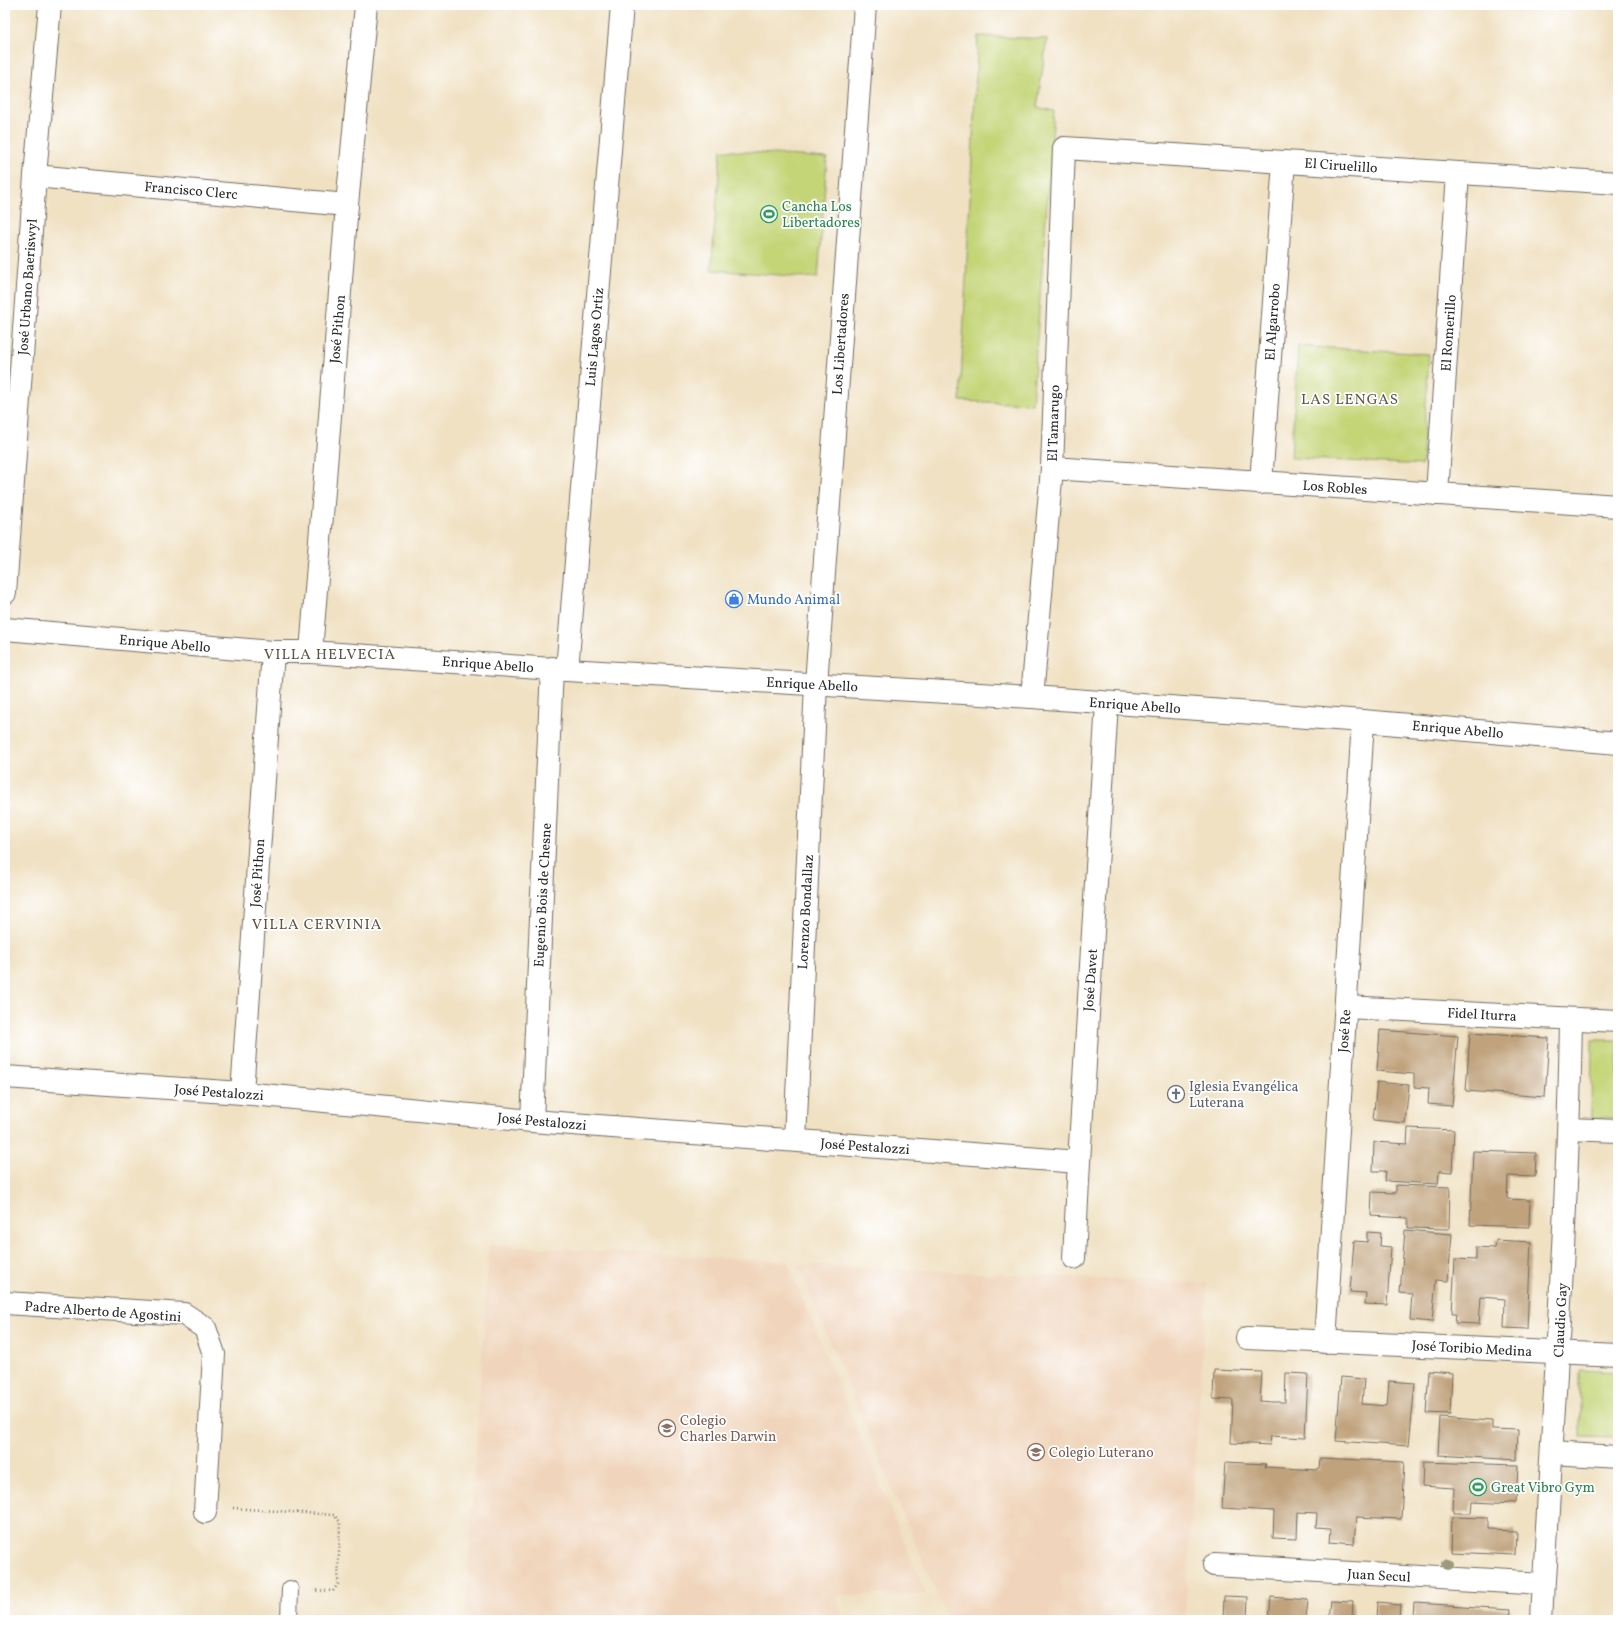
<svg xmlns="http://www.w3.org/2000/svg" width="1623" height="1625" font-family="Vollkorn,serif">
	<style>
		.built { fill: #f0d5bc }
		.green { fill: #c4d578; stroke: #788052 }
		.building { fill: #c0a27b }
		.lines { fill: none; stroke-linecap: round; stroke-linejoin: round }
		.service-casing { stroke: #706b60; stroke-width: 18 }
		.minor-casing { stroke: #706b60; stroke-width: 24 }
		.tertiary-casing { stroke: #706b60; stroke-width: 24 }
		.path { stroke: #706b60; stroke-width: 2.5; stroke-dasharray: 1 3; stroke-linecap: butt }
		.service { stroke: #fff; stroke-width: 16 }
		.minor { stroke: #fff; stroke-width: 22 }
		.tertiary { stroke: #fff; stroke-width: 22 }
		.tree { fill: #9d997c }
		.labels { text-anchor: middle; stroke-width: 3.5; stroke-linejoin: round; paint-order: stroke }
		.street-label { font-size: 14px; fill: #2b2b2b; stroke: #fff }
		.leisure-label { font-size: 14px; fill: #27864d; stroke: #fff; text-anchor: start }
		.shop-label { font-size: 14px; fill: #366cbe; stroke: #fff; text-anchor: start }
		.worship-label { font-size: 14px; fill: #5b616d; stroke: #fff; text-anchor: start }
		.education-label { font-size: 14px; fill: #785e54; stroke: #fff; text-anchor: start }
		.neighbourhood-label { font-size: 15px; letter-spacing: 1px; fill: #5f5547; stroke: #fff }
	</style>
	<rect width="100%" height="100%" fill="#fff"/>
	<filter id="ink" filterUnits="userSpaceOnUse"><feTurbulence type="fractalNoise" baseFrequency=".025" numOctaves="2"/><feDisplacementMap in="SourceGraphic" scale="8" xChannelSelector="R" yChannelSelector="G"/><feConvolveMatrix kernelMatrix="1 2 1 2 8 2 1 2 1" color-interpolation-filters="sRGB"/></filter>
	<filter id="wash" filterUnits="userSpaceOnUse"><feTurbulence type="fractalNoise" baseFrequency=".012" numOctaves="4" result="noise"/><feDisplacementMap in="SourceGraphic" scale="16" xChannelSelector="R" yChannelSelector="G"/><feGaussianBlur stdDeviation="0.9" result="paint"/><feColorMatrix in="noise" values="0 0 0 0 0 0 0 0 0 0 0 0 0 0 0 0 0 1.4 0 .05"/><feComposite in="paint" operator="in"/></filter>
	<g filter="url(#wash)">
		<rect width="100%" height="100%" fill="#f0e1c3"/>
		<g class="built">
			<path d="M489,1245L787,1262L926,1594L837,1595L843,1620H465Z"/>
			<path d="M797,1264L1207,1284L1185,1620H948Z"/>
		</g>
		<g class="green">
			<path d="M978,36L1047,39L1037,107L1054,111L1032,404L960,401Z"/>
			<path d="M721,150L827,158L818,278L711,270Z"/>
			<path d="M1298,346L1429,354L1422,465L1291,458Z"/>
			<path d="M1592,1040H1618V1119H1591Z"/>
			<path d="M1580,1370L1618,1372V1438L1580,1437Z"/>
		</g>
		<g id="blocks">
			<g class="building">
				<path d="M1380,1030L1458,1036L1452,1106L1428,1104L1429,1088L1414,1087V1074L1377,1071Z"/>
				<path d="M1470,1033L1549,1038L1545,1097L1466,1091Z"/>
				<path d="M1377,1082L1409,1085L1405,1123L1373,1120Z"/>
				<path d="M1408,1128L1454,1130L1452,1172L1439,1171L1438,1184L1385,1181L1386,1171H1373L1374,1142L1407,1144Z"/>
				<path d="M1473,1151L1536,1153L1535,1177L1508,1176L1507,1199L1530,1200L1529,1227L1470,1225Z"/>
				<path d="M1396,1185L1450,1187L1449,1229L1408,1228V1218L1371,1216L1372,1192L1396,1193Z"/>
				<path d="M1405,1230L1452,1234L1448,1281L1436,1280L1432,1322L1410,1320L1412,1294L1400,1293Z"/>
				<path d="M1367,1232L1381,1233L1380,1246L1391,1247L1387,1305L1365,1304L1366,1293L1350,1292L1354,1241L1367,1242Z"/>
				<path d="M1496,1240L1531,1242L1527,1329L1504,1328L1505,1299L1481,1297L1479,1324L1455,1323L1456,1314H1452L1455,1259L1476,1260V1247L1495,1248Z"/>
				<path d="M1214,1370L1262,1372L1260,1401L1272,1402H1285L1286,1373L1308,1374L1305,1438L1271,1436L1270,1445L1231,1443L1233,1400L1213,1399Z"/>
				<path d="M1429,1371L1452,1373L1450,1414L1426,1413Z"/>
				<path d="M1341,1377L1364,1379L1362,1404L1387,1406L1389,1381L1415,1383L1409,1446L1336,1441Z"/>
				<path d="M1440,1417L1492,1421V1429L1518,1430L1517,1460L1438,1455Z"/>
				<path d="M1320,1458L1404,1462L1401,1519L1356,1517L1354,1544L1330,1542L1331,1529L1316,1528L1317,1513L1298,1512L1297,1539L1273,1538L1274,1511L1222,1508L1225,1462L1266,1464L1265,1467L1319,1470Z"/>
				<path d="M1423,1462L1518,1465L1516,1503L1472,1501L1471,1513H1453L1454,1488L1422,1486Z"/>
				<path d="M1452,1517L1487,1518V1529L1516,1530L1515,1555L1451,1552Z"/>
				<path d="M1224,1596L1248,1597L1247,1620H1223Z"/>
				<path d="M1271,1597L1308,1600L1306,1620H1269Z"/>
				<path d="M1331,1600L1353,1601L1352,1620H1329Z"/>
				<path d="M1376,1602L1402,1604L1401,1620H1375Z"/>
				<path d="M1416,1603L1510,1609L1509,1620H1415Z"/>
			</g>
		</g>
	</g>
	<g filter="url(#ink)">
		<use href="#blocks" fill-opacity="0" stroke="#706b60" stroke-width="1"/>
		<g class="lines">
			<g class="service-casing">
				<path id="service" d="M289,1620L290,1589"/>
			</g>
			<g class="minor-casing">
				<g id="minor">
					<path d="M35,176L347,205"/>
					<path d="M1052,468L1618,506"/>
					<path d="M1261,483L1284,162"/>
					<path d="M1437,494L1458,173"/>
					<path d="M5,593L35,176L50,5"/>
					<path d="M311,652L347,205L366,5"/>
					<path d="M567,670L622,5"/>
					<path d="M1032,697L1052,468L1064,148L1618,183"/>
					<path d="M1346,1007L1618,1021"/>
					<path d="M5,1077L242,1093L532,1121L1079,1162"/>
					<path d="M242,1093L273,652"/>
					<path d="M532,1121L552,668"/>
					<path d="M1569,1129L1618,1131"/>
					<path d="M795,1140L816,684L865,5"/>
					<path d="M1074,1258L1079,1162L1107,703"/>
					<path d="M5,1303L184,1314L205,1328L214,1354L205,1512"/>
					<path d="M1247,1338L1618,1355"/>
					<path d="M1325,1342L1363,721"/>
					<path d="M1552,1453L1618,1457"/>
					<path d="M1214,1565L1543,1584"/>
					<path d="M1542,1620C1552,1420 1568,1220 1571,1019"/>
				</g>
			</g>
			<g class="tertiary-casing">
				<path id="tertiary" d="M5,629L273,652H311L567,670L1032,697L1363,721L1618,743"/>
			</g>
			<path class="path" d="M233,1508L334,1515L340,1522L338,1584L333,1591L313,1590"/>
			<use href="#service" class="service"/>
			<use href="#minor" class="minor"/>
			<use href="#tertiary" class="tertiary"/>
		</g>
		<circle class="tree" cx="1447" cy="1564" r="6"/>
	</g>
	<defs>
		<g id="stadium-ring" transform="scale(0.9)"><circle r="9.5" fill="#fff" stroke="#2e9e5b" stroke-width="1.5"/><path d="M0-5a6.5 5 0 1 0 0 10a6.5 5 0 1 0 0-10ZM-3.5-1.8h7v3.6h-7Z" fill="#2e9e5b"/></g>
		<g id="shop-ring" transform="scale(0.9)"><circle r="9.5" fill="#fff" stroke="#3f7fe0" stroke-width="1.5"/><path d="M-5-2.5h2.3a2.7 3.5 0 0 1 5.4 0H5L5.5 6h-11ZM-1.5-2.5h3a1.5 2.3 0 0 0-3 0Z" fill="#3f7fe0"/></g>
		<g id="church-ring" transform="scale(0.9)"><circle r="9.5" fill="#fff" stroke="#6b7280" stroke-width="1.5"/><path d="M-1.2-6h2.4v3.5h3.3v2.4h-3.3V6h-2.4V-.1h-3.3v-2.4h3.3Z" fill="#6b7280"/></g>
		<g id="school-ring" transform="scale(0.9)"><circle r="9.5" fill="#fff" stroke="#8d6e63" stroke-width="1.5"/><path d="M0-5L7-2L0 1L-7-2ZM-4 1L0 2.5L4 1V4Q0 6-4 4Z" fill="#8d6e63"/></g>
	</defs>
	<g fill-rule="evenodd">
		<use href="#stadium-ring" x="769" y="214"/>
		<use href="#shop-ring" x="734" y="599"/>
		<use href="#church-ring" x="1176" y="1094"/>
		<use href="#school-ring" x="667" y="1428"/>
		<use href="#school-ring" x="1036" y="1452"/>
		<use href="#stadium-ring" x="1478" y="1487"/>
	</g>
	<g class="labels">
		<g class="street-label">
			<text transform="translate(1341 165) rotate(4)" y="5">El Ciruelillo</text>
			<text transform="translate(191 190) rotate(5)" y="5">Francisco Clerc</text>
			<text transform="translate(27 287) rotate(-86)" y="5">José Urbano Baeriswyl</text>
			<text transform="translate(1272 322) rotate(-86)" y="5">El Algarrobo</text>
			<text transform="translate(337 329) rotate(-85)" y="5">José Pithon</text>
			<text transform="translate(1448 333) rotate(-86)" y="5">El Romerillo</text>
			<text transform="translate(594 337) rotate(-85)" y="5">Luis Lagos Ortiz</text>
			<text transform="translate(840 344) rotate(-86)" y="5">Los Libertadores</text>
			<text transform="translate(1053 423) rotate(-88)" y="5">El Tamarugo</text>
			<text transform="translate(1335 487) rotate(4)" y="5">Los Robles</text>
			<text transform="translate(165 643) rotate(5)" y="5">Enrique Abello</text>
			<text transform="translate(488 664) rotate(4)" y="5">Enrique Abello</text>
			<text transform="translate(812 684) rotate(3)" y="5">Enrique Abello</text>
			<text transform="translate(1135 705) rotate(4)" y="5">Enrique Abello</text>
			<text transform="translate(1458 729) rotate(5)" y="5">Enrique Abello</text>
			<text transform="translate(257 873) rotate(-86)" y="5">José Pithon</text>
			<text transform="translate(542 895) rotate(-87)" y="5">Eugenio Bois de Chesne</text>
			<text transform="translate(805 912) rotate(-87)" y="5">Lorenzo Bondallaz</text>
			<text transform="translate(1090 980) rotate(-86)" y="5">José Davet</text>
			<text transform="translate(1482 1014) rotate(3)" y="5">Fidel Iturra</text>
			<text transform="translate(1344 1031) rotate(-86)" y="5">José Re</text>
			<text transform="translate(219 1092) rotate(4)" y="5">José Pestalozzi</text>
			<text transform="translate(542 1121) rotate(5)" y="5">José Pestalozzi</text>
			<text transform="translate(865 1146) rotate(4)" y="5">José Pestalozzi</text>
			<text transform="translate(103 1311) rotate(4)" y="5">Padre Alberto de Agostini</text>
			<text transform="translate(1560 1320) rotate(-87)" y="5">Claudio Gay</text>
			<text transform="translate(1472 1348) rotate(3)" y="5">José Toribio Medina</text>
			<text transform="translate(1379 1575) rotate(3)" y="5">Juan Secul</text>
		</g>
		<g class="leisure-label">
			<text x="782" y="211">Cancha Los<tspan x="782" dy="16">Libertadores</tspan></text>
			<text x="1491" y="1492">Great Vibro Gym</text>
		</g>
		<g class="shop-label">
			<text x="747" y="604">Mundo Animal</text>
		</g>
		<g class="worship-label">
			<text x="1189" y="1091">Iglesia Evangélica<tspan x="1189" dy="16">Luterana</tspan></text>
		</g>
		<g class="education-label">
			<text x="680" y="1425">Colegio<tspan x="680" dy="16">Charles Darwin</tspan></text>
			<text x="1049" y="1457">Colegio Luterano</text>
		</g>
		<g class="neighbourhood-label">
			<text x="1350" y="404">LAS LENGAS</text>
			<text x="330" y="659">VILLA HELVECIA</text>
			<text x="317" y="929">VILLA CERVINIA</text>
		</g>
	</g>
	<rect width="1623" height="1625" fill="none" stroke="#fff" stroke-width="20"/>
</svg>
